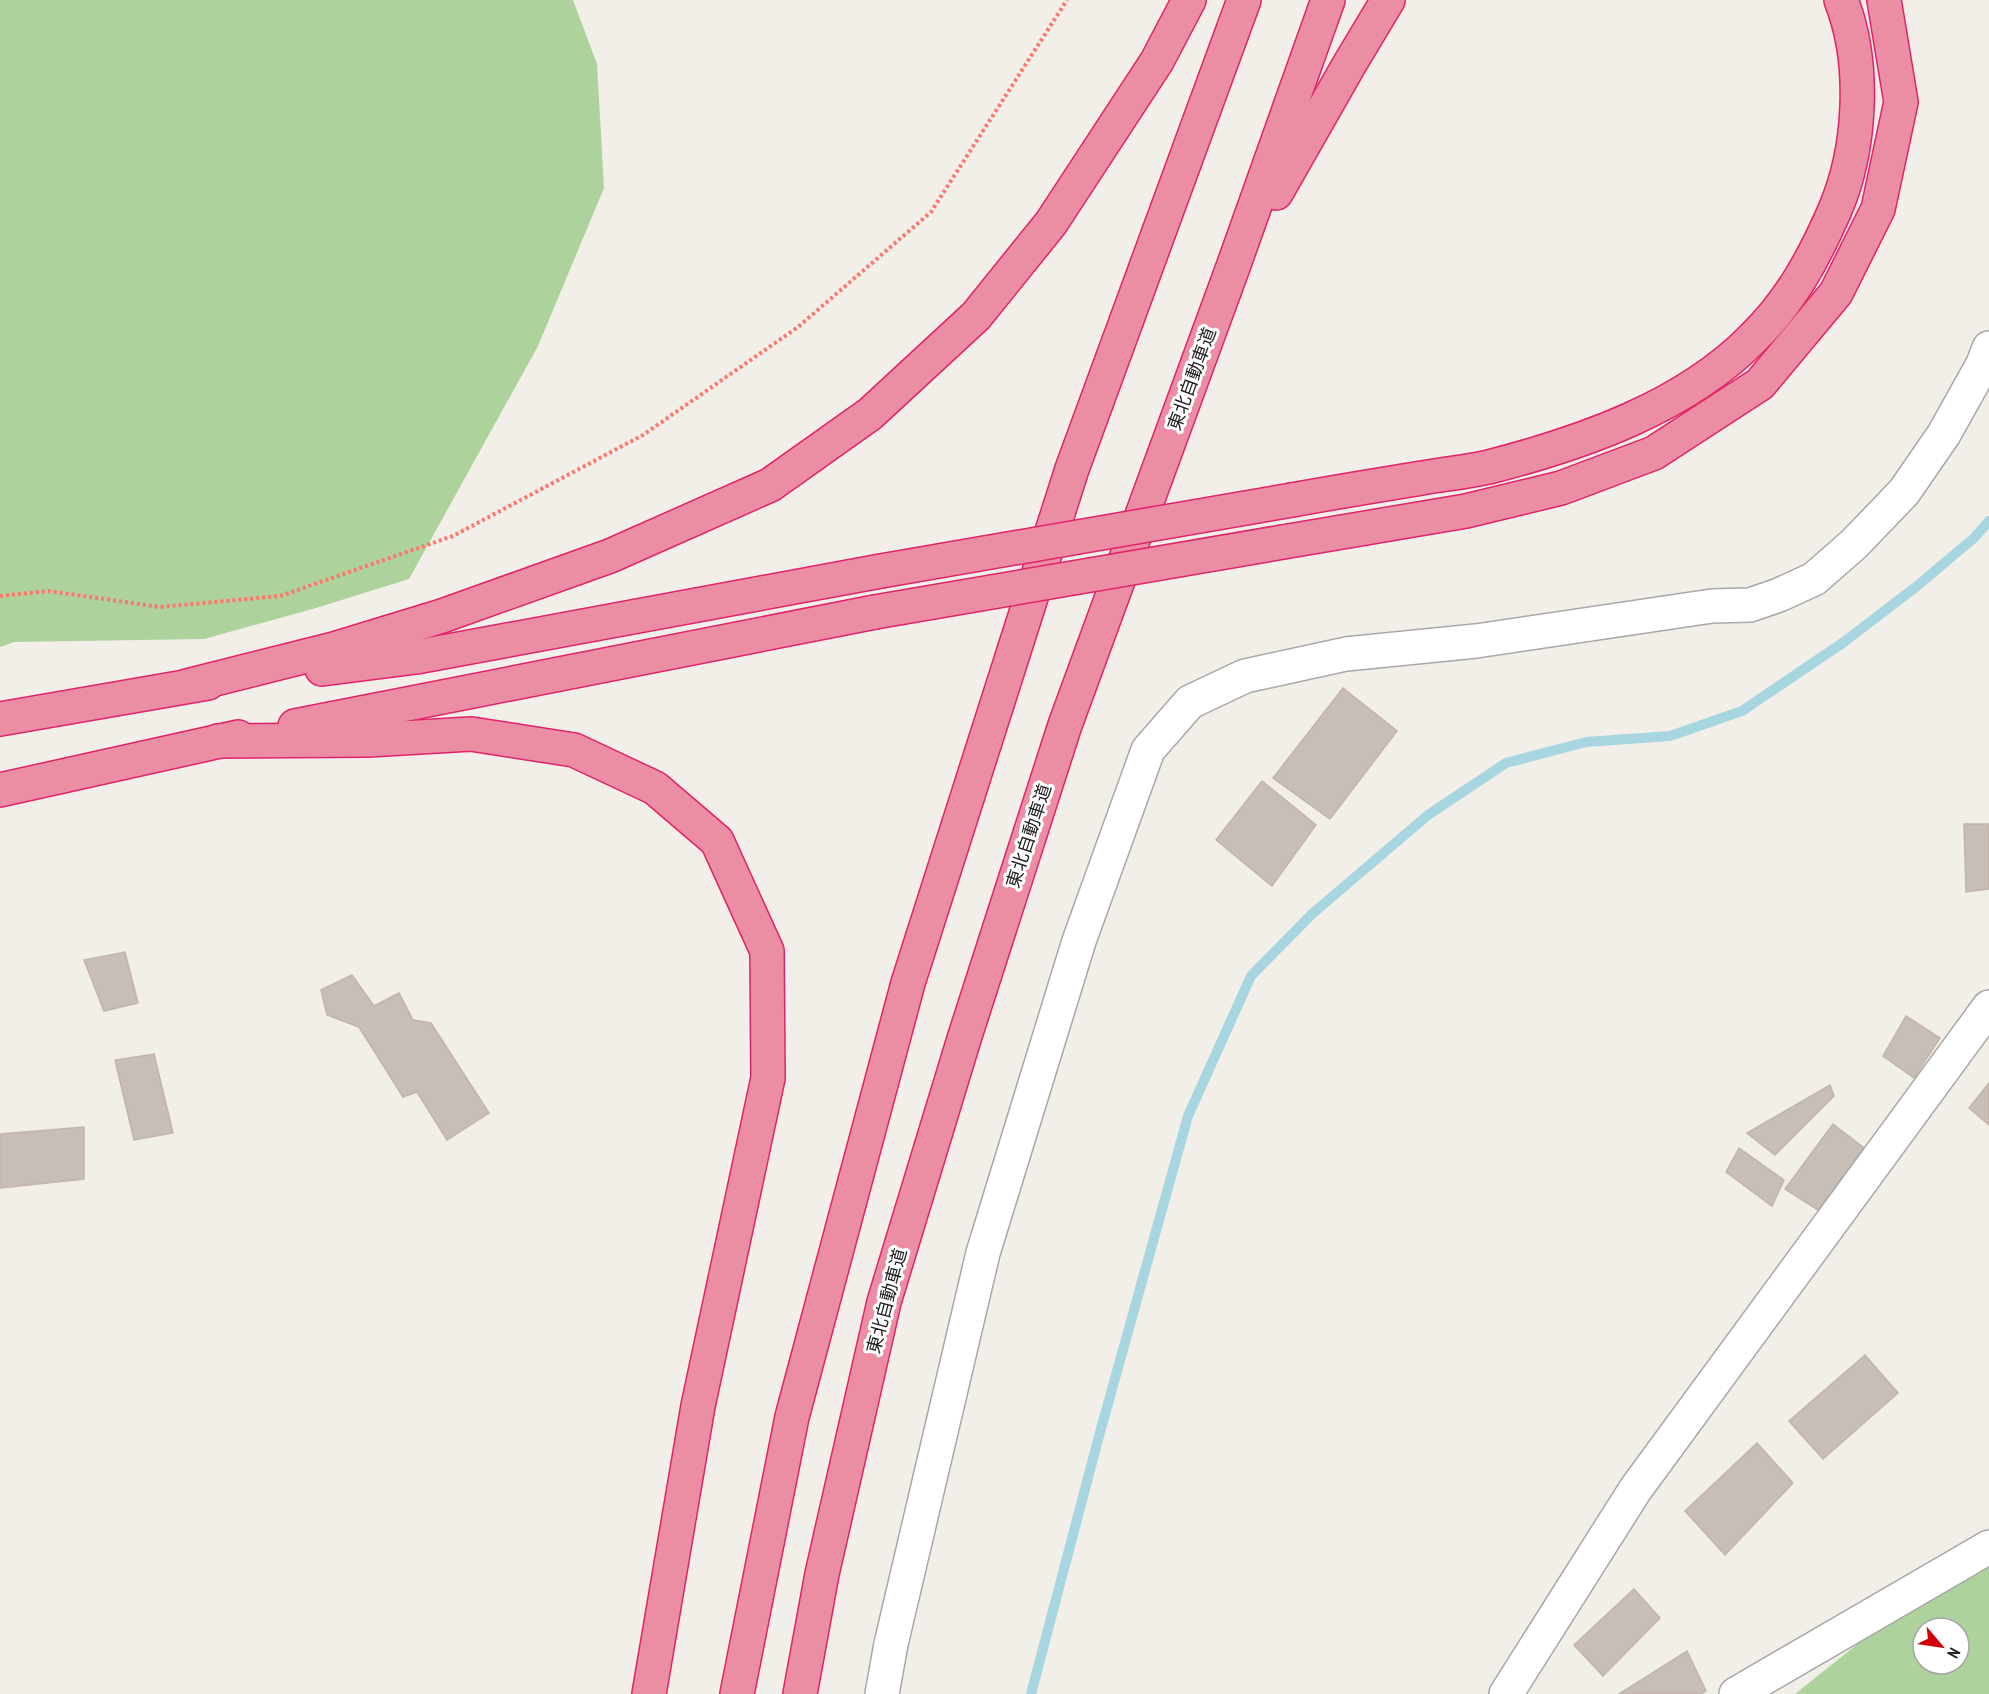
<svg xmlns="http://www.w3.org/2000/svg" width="1989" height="1694" font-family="'PT Sans Narrow','Noto Sans JP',sans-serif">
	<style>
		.forest { fill: #aed29c; fill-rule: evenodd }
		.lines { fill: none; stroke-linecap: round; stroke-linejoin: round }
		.stream { stroke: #a8d6e0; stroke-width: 10 }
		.building { fill: #c7beb7; stroke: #c4b4aa; stroke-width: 1.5 }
		.minor-casing { stroke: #a8a8a8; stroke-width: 36 }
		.highway-casing { stroke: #e2236b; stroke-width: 36 }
		.path { stroke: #fe766d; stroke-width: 4; stroke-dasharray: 3 3; stroke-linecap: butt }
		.minor { stroke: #fff; stroke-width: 33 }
		.highway { stroke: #eb8ea3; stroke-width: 33 }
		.highway-bridge-casing { stroke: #e2236b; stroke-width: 36; stroke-linecap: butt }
		.highway-bridge { stroke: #eb8ea3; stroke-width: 33 }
		.labels { text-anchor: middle; stroke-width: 6; stroke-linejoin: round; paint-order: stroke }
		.street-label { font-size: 18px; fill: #212121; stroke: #fff }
	</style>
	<rect width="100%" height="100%" fill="#f2eee8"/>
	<g class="forest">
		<path d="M0,0H573L597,64L604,188L538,346L409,579L316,608L204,639L14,642L0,647Z"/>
		<path d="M1989,1539V1694H1795ZM1923,1628H1959V1664H1923Z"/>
	</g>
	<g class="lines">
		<path class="stream" d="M1031,1694L1099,1436L1188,1116L1251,976L1312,914L1428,815L1506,763L1586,742L1670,736L1742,711L1844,642L1917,586L1974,538L1989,521"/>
	</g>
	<g class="building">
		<path d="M1343,688L1397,731L1330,819L1273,778Z"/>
		<path d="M1262,781L1316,825L1272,886L1216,840Z"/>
		<path d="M1964,824H1989V889L1966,892Z"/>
		<path d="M125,952L138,1003L104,1011L84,960Z"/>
		<path d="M352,975L374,1006L399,993L413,1020L431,1023L489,1113L447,1140L417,1092L403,1097L359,1027L327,1015L321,990Z"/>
		<path d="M1906,1016L1940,1038L1914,1078L1883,1056Z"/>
		<path d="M154,1054L173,1133L134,1140L115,1060Z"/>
		<path d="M1989,1083V1125L1969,1108Z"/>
		<path d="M1830,1085L1834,1096L1775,1155L1747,1133Z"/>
		<path d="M1833,1124L1864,1148L1818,1210L1785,1189Z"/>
		<path d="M84,1127V1179L0,1188V1134Z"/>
		<path d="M1739,1148L1784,1180L1772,1206L1726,1172Z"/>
		<path d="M1865,1355L1898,1393L1823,1459L1789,1421Z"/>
		<path d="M1757,1443L1793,1483L1725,1555L1685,1511Z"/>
		<path d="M1634,1589L1660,1618L1603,1676L1574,1645Z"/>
		<path d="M1687,1651L1706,1691L1701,1694H1619Z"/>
	</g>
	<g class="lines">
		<g class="minor-casing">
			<g id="minor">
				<path d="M882,1694L891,1644L983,1253L1079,941L1148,750L1190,702L1245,676L1346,654L1476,641L1712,606L1750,605L1779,595L1814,579L1854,544L1904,492L1944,434L1983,364L1989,348"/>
				<path d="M1506,1694L1635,1490L1989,1007"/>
				<path d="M1736,1694L1989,1547"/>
			</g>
		</g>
		<g class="highway-casing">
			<g id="highway">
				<path d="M1276,193L1349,65L1388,0"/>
				<path d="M1292,500C1336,492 1379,485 1422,478C1444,474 1467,472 1489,467C1582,443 1686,407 1754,337C1790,302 1814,258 1834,212C1861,151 1866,63 1841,0"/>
				<path d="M1283,542L1466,511L1561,488L1654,453L1760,384L1836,293L1878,209L1901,102L1884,0"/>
				<path d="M322,669L416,657L881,571"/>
				<path d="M187,686L334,649L442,616L610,556L770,485L870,414L976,316L1051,223L1157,61L1189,0"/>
				<path d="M0,719L208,683"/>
				<path d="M295,726L875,612"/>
				<path d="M218,741L368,740L471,734L574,750L655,788L717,841L767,951L768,1078L698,1406L649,1694"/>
				<path d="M0,790L238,737"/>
				<path d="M737,1694L792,1417L908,983L1072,469L1244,0"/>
				<path d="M800,1694L822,1574L884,1302L964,1039L1065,725L1233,267L1328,0"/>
			</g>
		</g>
		<path class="path" d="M0,596L48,591L160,607L280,596L453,536L643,435L798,327L931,212L1067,0"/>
		<use href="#minor" class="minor"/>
		<use href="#highway" class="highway"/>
		<g class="highway-bridge-casing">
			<g id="highway-bridge">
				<path d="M881,571L1292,500"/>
				<path d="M875,612L1283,542"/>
			</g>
		</g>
		<use href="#highway-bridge" class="highway-bridge"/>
	</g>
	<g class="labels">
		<g class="street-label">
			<text transform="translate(1192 379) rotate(-70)" y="6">東北自動車道</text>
			<text transform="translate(1029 836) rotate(-72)" y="6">東北自動車道</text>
			<text transform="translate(887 1301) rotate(-75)" y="6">東北自動車道</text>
		</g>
	</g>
	<g transform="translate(1941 1646) rotate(119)"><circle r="28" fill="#ffffff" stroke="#a6a6a6" stroke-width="1.5"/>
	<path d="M0-4.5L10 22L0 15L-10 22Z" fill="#d30008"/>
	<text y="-9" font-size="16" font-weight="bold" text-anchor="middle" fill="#212121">N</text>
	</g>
</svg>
